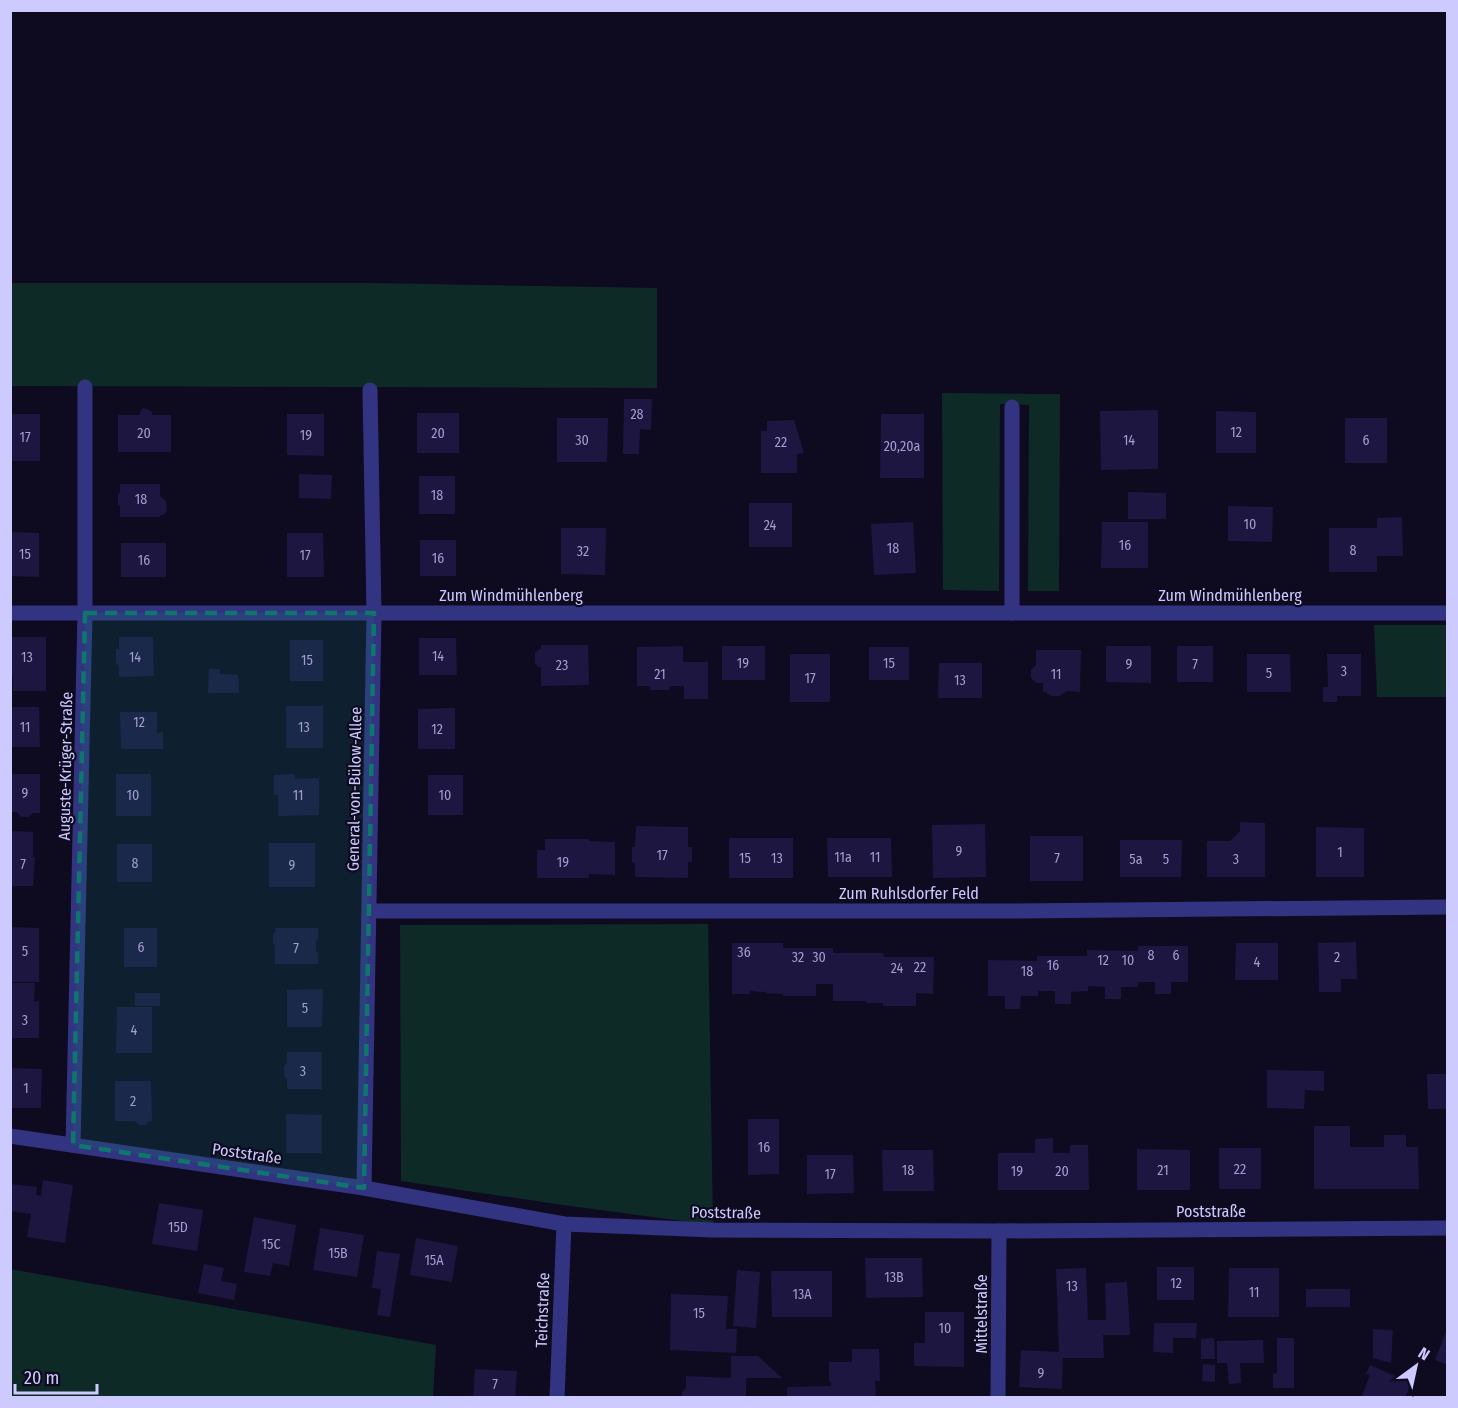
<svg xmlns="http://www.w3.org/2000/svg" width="1458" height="1408" font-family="'Fira Sans Condensed',sans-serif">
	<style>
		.green { fill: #0e2a27 }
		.building { fill: #1d1641 }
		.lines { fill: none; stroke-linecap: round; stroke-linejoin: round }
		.street { stroke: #333481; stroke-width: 15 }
		.marked { fill: #0f766e; fill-opacity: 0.2; stroke: #0f766e; stroke-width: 4.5; stroke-dasharray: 12 8; stroke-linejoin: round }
		.labels { text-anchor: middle; stroke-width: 4.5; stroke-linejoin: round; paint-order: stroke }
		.number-label { font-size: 14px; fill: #a19dd0 }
		.street-label { font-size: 16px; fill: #cdcaff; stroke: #0e0b20 }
	</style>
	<rect width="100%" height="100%" fill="#0e0b20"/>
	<g class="green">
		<path d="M11,283H371L657,288V388L11,386Z"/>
		<path d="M942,393L1060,394L1059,591H1028L1029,405L1000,404L999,591L943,590Z"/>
		<path d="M1374,625H1447V697H1377Z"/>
		<path d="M708,924L713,1225L563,1205L401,1181L400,925Z"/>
		<path d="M10,1269L436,1345L433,1397H11Z"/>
	</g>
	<g class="building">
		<path d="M624,399H652L651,430L640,429L639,454H623Z"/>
		<path d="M143,408L148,409L152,412V415H171V452H118V415H140V412Z"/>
		<path d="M1158,410V469L1101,470L1100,411Z"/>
		<path d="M1216,411L1256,412V453H1216Z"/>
		<rect x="417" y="413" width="42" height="40"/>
		<rect x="10" y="414" width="30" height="47"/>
		<path d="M287,414H324V456L287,455Z"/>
		<path d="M881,414H924V478H880Z"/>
		<path d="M557,418H608L607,462H557Z"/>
		<rect x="1345" y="418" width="42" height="45"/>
		<path d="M794,420L804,453L797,454V473H761V431H767V421Z"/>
		<path d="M299,474L332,475L331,499L299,498Z"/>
		<rect x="419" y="476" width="36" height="38"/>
		<path d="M120,484H160V496L166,501L167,511L163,515H160V517H120V505H118V493H120Z"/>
		<path d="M1128,492L1166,493V519H1128Z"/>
		<rect x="749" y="503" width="43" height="44"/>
		<path d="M1228,506L1273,507L1272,542L1228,541Z"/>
		<path d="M1402,517L1403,556H1377V572H1329V528H1377V518Z"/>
		<path d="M913,522L916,573L874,575L871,524Z"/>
		<path d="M1102,522H1148V568H1101Z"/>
		<path d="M561,528H606L605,575L561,574Z"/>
		<path d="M10,532L39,533V577L10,576Z"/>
		<path d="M287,533H323L324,577H287Z"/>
		<rect x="420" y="540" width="36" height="36"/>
		<rect x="121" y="543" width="45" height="34"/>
		<path d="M10,637H46V691H13V676H10Z"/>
		<path d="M119,637H153L154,676L119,677V665L116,664V649H119Z"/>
		<path d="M419,638H456L457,675H419Z"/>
		<rect x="290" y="640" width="33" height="41"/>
		<path d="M541,645H588L589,685L541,686V667H538L535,663V653L538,650L541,649Z"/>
		<path d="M683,646V662H708V699H684V686H670L669,690H650V686H637V647Z"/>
		<rect x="722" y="646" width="43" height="34"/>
		<path d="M1106,646H1151V683L1106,682Z"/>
		<rect x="1177" y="646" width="36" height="36"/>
		<rect x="869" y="647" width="40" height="33"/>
		<path d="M1036,650H1081L1080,692L1067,691L1059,696H1052L1043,691V683H1036L1031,678V670L1036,665Z"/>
		<rect x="790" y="654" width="40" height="48"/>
		<path d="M1247,654H1290L1291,692H1247Z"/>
		<path d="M1327,654H1361V696H1337V702H1323V687H1328Z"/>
		<path d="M939,663H982V698H938Z"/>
		<path d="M209,669H220V674L238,675L239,693H208Z"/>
		<rect x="286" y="706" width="37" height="42"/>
		<path d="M10,707H39L40,747H10Z"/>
		<path d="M455,708V749H418V709Z"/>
		<path d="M120,712H157V733L163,732V749H121Z"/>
		<path d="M10,774H40V813H33L29,817H21L17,812H10Z"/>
		<rect x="116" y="774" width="35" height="42"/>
		<path d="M295,774V779L319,778V815L278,816V795H274V775Z"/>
		<rect x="428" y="775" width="35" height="40"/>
		<path d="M1240,822L1265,823V877H1207V841H1230L1240,831Z"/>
		<path d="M985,824L986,877L933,878L932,825Z"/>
		<path d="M636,826L688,827V847H692V862H688V878L635,877V863L632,862V847H635Z"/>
		<path d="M1316,827L1364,828V877H1316Z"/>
		<path d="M10,831L33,832V857H35L33,886H10Z"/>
		<rect x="1030" y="836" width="53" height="45"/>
		<rect x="729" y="838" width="64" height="40"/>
		<path d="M827,838H891L892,877H828Z"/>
		<path d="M545,839H589V841L615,842V875L589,874V878H537V850H545Z"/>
		<path d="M1120,840H1182L1181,877H1120Z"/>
		<rect x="269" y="843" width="46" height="44"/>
		<rect x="117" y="844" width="35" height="38"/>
		<path d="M10,927L39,928V982H10Z"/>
		<rect x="124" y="928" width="33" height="39"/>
		<path d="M275,928H318V939L316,941V951L318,954V964H275V946L273,943V934L276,931Z"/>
		<path d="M1356,942L1357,979H1341V992H1319L1318,943Z"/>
		<path d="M732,943H783V948H833V953H883L884,957H934L933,994L916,993V1006H883V1003H866V1001H833V984H816V996H783V994L766,993V992L750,991V994H732Z"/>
		<path d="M1236,943H1278V980H1235Z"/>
		<path d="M1138,946H1188V982H1171V994H1155V982H1138V987H1121V999H1105V987L1088,986V991L1071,992V1004H1055V991H1038V996H1021L1020,1009H1005V996H988V960L1037,961V956H1087V950L1138,951Z"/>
		<path d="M10,983H35L34,1002L39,1001V1038H10Z"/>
		<path d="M323,989L322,1027H287V990Z"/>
		<rect x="135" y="993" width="25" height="13"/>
		<path d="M117,1007H152V1053H116Z"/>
		<path d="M287,1052H322V1089H287V1078L284,1076V1066L287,1063Z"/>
		<path d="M10,1068L42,1069L41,1108H10Z"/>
		<path d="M1267,1070L1324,1071V1091L1305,1090L1304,1109L1267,1108Z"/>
		<path d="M1427,1074H1448V1109H1428Z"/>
		<path d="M115,1081H151L152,1121H149L145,1125H140L135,1121H115Z"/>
		<path d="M286,1114L322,1115V1153H286Z"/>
		<path d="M748,1119H779V1174L748,1175Z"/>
		<path d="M1314,1126H1350V1147H1384V1135H1406V1147H1418L1419,1189H1314Z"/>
		<path d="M1053,1138V1153H1070V1145H1088L1089,1190H998V1153H1035V1139Z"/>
		<rect x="1219" y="1148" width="42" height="41"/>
		<path d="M1137,1149L1190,1150V1190H1137Z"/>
		<path d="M882,1150H933L934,1191H883Z"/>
		<path d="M807,1155H853L854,1193L807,1194Z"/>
		<path d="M43,1180L73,1185L65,1243L27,1237L31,1214L10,1211V1184L37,1187L36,1195L41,1196Z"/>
		<path d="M159,1203L203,1210L197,1251L152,1244Z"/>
		<path d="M254,1217L296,1225L289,1266L273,1263L270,1276L244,1272Z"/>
		<path d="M320,1228L364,1235L357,1277L313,1270Z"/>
		<path d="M416,1238L458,1246L452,1282L410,1275Z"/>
		<path d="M377,1251L400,1254L390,1317L377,1315L381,1289L372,1288Z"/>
		<path d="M865,1258H922L923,1297L866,1298Z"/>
		<path d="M204,1264L224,1268L221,1281L237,1284L234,1300L198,1293Z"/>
		<rect x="1157" y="1267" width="37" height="33"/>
		<path d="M1086,1268L1088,1320H1106L1105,1283L1127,1282L1130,1335H1103L1104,1358H1063L1062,1389L1019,1387L1021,1350L1059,1352L1056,1269Z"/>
		<path d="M1229,1268H1279V1317H1228Z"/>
		<path d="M737,1270L760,1272L756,1328L733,1326Z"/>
		<path d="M771,1271H832V1317H772Z"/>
		<rect x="1306" y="1289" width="44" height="18"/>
		<path d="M671,1294L728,1296L726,1329H737L736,1353L670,1350Z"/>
		<path d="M925,1312H964V1367L914,1366V1343H925Z"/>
		<path d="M1154,1323H1197L1196,1338H1173V1353L1153,1352Z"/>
		<path d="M1373,1329L1393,1330L1391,1363L1373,1358Z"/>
		<path d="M1447,1329H1448V1365L1435,1360Z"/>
		<path d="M1214,1338L1215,1359H1201V1339Z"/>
		<path d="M1277,1338H1294V1388H1273V1374L1277,1373Z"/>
		<path d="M1263,1340L1264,1363H1240L1241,1383L1229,1384L1227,1363H1217V1341Z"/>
		<path d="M852,1349H879L880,1381H875L876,1398H787V1387L831,1386V1381L829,1382V1362H852Z"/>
		<path d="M731,1356H758L782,1378H746V1398H682V1392L686,1388V1376L731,1378Z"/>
		<path d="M1203,1364L1215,1365V1382L1202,1381Z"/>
		<path d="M1370,1365L1411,1383L1405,1398H1361L1370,1375L1366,1374Z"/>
		<path d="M475,1369L517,1371L515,1398H473Z"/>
	</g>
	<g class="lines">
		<g class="street">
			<path d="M1012,407V613"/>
			<path d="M10,613H1448"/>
			<path d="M370,911H1011L1448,907"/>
			<path d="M10,1136L364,1188L564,1224L713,1230L999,1231L1448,1228"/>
			<path d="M73,1145L85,613V387"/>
			<path d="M364,1188L374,613L370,390"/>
			<path d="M557,1398L564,1224"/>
			<path d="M998,1398L999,1231"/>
		</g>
	</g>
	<path class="marked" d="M85,613H374L364,1188L73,1145Z"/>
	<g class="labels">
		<g class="number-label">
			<text x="637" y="419">28</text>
			<text x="1236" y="437">12</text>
			<text x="144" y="438">20</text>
			<text x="438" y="438">20</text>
			<text x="306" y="440">19</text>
			<text x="25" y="442">17</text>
			<text x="582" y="445">30</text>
			<text x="1129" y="445">14</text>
			<text x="1366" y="445">6</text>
			<text x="781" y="447">22</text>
			<text x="902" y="451">20,20a</text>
			<text x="437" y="500">18</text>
			<text x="141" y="504">18</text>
			<text x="1250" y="529">10</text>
			<text x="770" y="530">24</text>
			<text x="1125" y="550">16</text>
			<text x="893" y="553">18</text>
			<text x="1353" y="555">8</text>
			<text x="583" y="556">32</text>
			<text x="25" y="559">15</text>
			<text x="305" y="560">17</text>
			<text x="438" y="563">16</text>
			<text x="144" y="565">16</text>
			<text x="438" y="661">14</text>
			<text x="27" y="662">13</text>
			<text x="135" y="662">14</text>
			<text x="307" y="665">15</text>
			<text x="743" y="668">19</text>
			<text x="889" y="668">15</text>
			<text x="1129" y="669">9</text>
			<text x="1195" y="669">7</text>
			<text x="562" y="670">23</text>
			<text x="1344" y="676">3</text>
			<text x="1269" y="678">5</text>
			<text x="660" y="679">21</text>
			<text x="1056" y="679">11</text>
			<text x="810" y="683">17</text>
			<text x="960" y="685">13</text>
			<text x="139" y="727">12</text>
			<text x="25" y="732">11</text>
			<text x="304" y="732">13</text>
			<text x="437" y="734">12</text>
			<text x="25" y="798">9</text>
			<text x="133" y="800">10</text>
			<text x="298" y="800">11</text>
			<text x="445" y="800">10</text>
			<text x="959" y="856">9</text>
			<text x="1340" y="857">1</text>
			<text x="662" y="860">17</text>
			<text x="843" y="862">11a</text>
			<text x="875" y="862">11</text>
			<text x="745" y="863">15</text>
			<text x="777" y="863">13</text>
			<text x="1057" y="863">7</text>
			<text x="1136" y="864">5a</text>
			<text x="1166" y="864">5</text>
			<text x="1236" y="864">3</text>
			<text x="563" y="867">19</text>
			<text x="135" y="868">8</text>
			<text x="23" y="869">7</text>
			<text x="292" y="870">9</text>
			<text x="141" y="952">6</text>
			<text x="296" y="953">7</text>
			<text x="25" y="956">5</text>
			<text x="744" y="957">36</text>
			<text x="1151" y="960">8</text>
			<text x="1176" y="960">6</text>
			<text x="798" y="962">32</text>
			<text x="819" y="962">30</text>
			<text x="1337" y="962">2</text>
			<text x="1103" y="965">12</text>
			<text x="1128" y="965">10</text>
			<text x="1257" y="967">4</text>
			<text x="1053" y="970">16</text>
			<text x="920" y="972">22</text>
			<text x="897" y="973">24</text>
			<text x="1027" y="976">18</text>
			<text x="305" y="1013">5</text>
			<text x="25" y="1025">3</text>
			<text x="134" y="1035">4</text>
			<text x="303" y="1076">3</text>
			<text x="26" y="1093">1</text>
			<text x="133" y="1106">2</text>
			<text x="764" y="1152">16</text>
			<text x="1240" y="1174">22</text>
			<text x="908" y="1175">18</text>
			<text x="1163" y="1175">21</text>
			<text x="1017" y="1176">19</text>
			<text x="1062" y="1176">20</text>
			<text x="830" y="1179">17</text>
			<text x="178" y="1232">15D</text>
			<text x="271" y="1249">15C</text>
			<text x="338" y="1258">15B</text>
			<text x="434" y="1265">15A</text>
			<text x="894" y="1282">13B</text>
			<text x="1176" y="1288">12</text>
			<text x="1072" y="1291">13</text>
			<text x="1254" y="1297">11</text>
			<text x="802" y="1299">13A</text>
			<text x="699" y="1318">15</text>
			<text x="945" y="1333">10</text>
			<text x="1041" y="1378">9</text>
			<text x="495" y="1389">7</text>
		</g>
		<g class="street-label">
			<text x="511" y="601">Zum Windmühlenberg</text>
			<text x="1230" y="601">Zum Windmühlenberg</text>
			<text transform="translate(65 766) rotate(-89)" y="6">Auguste-Krüger-Straße</text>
			<text transform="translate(354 789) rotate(-89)" y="6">General-von-Bülow-Allee</text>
			<text x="909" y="899">Zum Ruhlsdorfer Feld</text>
			<text transform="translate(247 1153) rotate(8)" y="6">Poststraße</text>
			<text x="1211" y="1217">Poststraße</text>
			<text transform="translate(726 1212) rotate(1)" y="6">Poststraße</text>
			<text transform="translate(542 1310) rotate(-88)" y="6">Teichstraße</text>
			<text transform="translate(981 1314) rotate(-90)" y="6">Mittelstraße</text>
		</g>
	</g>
	<rect width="1458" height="1408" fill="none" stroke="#cdcaff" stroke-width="24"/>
	<g transform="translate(1416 1366) rotate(33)" stroke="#0e0b20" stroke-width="4.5" paint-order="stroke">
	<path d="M0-4.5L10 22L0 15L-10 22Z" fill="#cdcaff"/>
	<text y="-9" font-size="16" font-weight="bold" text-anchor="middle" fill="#cdcaff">N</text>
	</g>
	<path d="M15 1384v9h82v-9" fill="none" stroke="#cdcaff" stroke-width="3"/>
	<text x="24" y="1384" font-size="18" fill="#cdcaff" stroke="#0e0b20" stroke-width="4.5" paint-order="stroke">20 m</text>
</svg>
